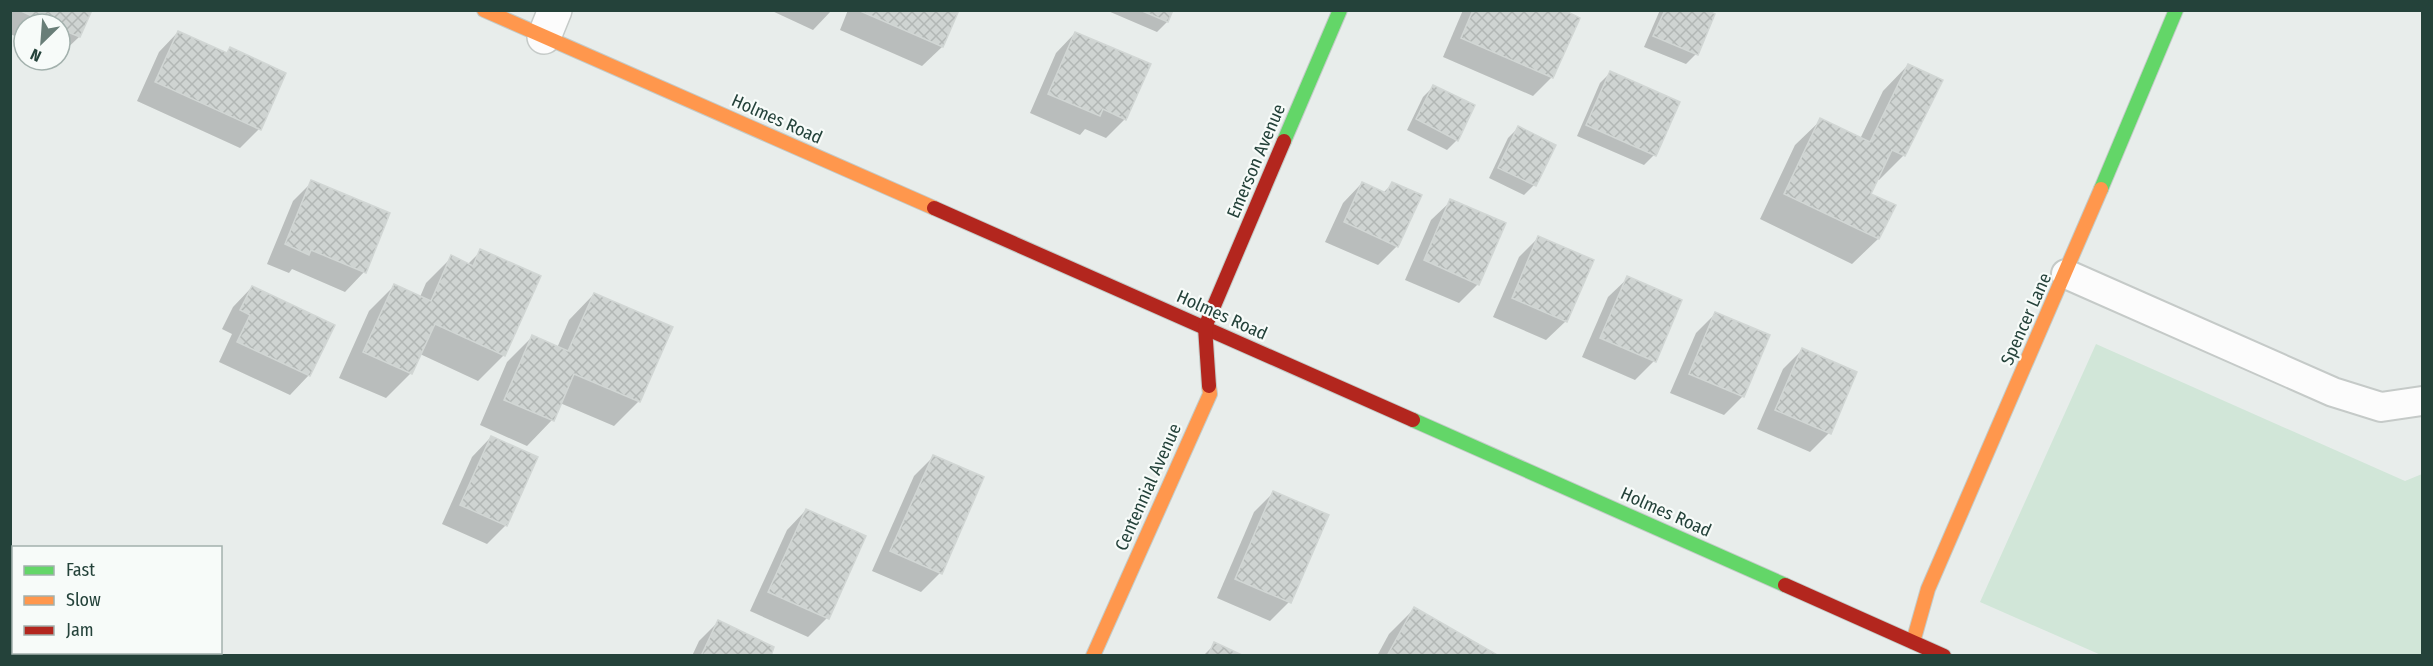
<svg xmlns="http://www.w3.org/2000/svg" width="2433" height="666" font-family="'Fira Sans Condensed',sans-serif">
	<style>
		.green { fill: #d1e6d8 }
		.shadow { fill: #0003 }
		.building { fill: url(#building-cross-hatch); stroke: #d1d6d4; stroke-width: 1.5 }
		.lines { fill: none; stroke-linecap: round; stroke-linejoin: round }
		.lane-casing { stroke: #c5cac8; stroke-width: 32 }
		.street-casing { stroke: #c5cac8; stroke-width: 36 }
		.fast-casing { stroke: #c3cbc8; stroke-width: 16 }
		.slow-casing { stroke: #c3cbc8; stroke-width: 16 }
		.jam-casing { stroke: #c3cbc8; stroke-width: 16 }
		.lane { stroke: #fcfcfc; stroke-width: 28 }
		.street { stroke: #fcfcfc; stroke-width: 33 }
		.fast { stroke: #63d668; stroke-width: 14 }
		.slow { stroke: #ff974d; stroke-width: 14 }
		.jam { stroke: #b3261e; stroke-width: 14 }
		.labels { text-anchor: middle; stroke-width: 4.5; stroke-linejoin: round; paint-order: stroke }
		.street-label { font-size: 18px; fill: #24423a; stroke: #f7fbf9 }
	</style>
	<defs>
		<pattern id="building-cross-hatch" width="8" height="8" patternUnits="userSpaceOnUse" patternTransform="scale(1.5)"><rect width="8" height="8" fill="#cfd4d2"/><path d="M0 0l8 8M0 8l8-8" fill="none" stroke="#b2b7b5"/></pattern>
	</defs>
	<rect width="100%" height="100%" fill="#e8edeb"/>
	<path class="green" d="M2096,344L2405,481L2422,474V655H2101L1980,602Z"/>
	<g class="shadow">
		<path d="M10,10H90L79,37L60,55V24H24V40L10,34Z"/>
		<path d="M770,10H832L813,30Z"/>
		<path d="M848,10H957L942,47L922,66L840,30Z"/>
		<path d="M1172,10L1167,22L1157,32L1108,11Z"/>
		<path d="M1463,10H1560L1552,77L1533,96L1443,57Z"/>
		<path d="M1660,10H1703L1696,54L1686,64L1644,47Z"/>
		<path d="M178,32L226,54L230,49L259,129L240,148L137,101L159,52Z"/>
		<path d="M1075,33L1125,119L1106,138L1085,129L1080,135L1030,113L1056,53Z"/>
		<path d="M1908,65L1904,155L1879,180H1877L1869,195L1894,206L1878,239L1852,264L1760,219L1795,145L1821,120L1860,139L1883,91Z"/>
		<path d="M1610,73L1654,155L1644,165L1577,136L1600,83Z"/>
		<path d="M1433,87L1457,140L1447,150L1407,130L1423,97Z"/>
		<path d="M1518,128L1554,146L1534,185L1524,195L1489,178L1508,138Z"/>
		<path d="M312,182L388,214L364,272L345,292L292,269L289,273L267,264L293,201Z"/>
		<path d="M1362,183L1383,193L1392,184L1397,246L1378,265L1325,242L1343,203Z"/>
		<path d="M1451,201L1478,284L1459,303L1405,280L1431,220Z"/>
		<path d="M1538,238L1566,321L1546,340L1493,317L1519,257Z"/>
		<path d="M481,251L504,355L478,381L420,354L411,373L386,398L339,378L369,311L394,286L420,297L426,283L452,257L467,265Z"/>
		<path d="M1628,278L1654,361L1635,380L1582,357L1608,297Z"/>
		<path d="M252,287L333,326L309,375L290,395L219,362L232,334L222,329L233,307Z"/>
		<path d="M594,294L639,401L614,426L560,403L552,420L527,446L480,425L507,362L532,337L557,348L569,320Z"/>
		<path d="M1715,314L1743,396L1724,415L1670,393L1696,333Z"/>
		<path d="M1802,350L1829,433L1810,452L1757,429L1783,369Z"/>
		<path d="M491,437L506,525L487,544L442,524L472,457Z"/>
		<path d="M933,457L940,573L921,592L872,571L914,476Z"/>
		<path d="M1274,492L1289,602L1270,621L1217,598L1254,512Z"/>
		<path d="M806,510L827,618L808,637L750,611L787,530Z"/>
		<path d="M1414,609L1496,656H1377L1389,634Z"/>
		<path d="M718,622L769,656H692L699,641Z"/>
		<path d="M1215,644L1240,656H1203Z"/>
	</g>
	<g class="building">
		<path d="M19,10H92L80,37L60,29V24H49Z"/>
		<path d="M858,10H959L943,47Z"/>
		<path d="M1140,10H1173L1168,22Z"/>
		<path d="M1473,10H1564L1580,18L1553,78L1461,38Z"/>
		<path d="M1665,10H1706L1715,14L1698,55L1653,36Z"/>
		<path d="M178,31L227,53L230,47L286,73L261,130L155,82Z"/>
		<path d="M1075,32L1151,64L1126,120L1103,109L1100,116L1048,94Z"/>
		<path d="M1908,64L1943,80L1905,156L1892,150L1871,194L1896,205L1879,239L1784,194L1820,118L1870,142Z"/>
		<path d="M1610,71L1680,102L1656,156L1586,125Z"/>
		<path d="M1433,85L1475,105L1458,141L1416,119Z"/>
		<path d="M1518,126L1556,145L1536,186L1498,168Z"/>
		<path d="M311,180L390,213L366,273L311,250L309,255L285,244Z"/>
		<path d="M1362,182L1386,193L1392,182L1422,195L1398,247L1344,222Z"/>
		<path d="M1450,199L1506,223L1479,285L1424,260Z"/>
		<path d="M1538,236L1594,260L1567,322L1512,298Z"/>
		<path d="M480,249L541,276L505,356L435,324L412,374L363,352L394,284L431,301L451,255L473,266Z"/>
		<path d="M1627,276L1682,300L1656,362L1600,338Z"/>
		<path d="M252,286L335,325L310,376L237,342L250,315L240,310Z"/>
		<path d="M594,293L673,327L640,402L574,374L554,421L504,400L532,335L568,351Z"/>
		<path d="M1715,312L1770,335L1744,397L1689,374Z"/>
		<path d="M1802,348L1857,372L1831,434L1775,410Z"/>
		<path d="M491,436L538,457L507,526L460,505Z"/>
		<path d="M933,455L984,477L942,574L890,551Z"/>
		<path d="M1273,491L1329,515L1291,603L1235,579Z"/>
		<path d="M806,509L866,536L829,619L768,592Z"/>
		<path d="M1414,607L1499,656H1387Z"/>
		<path d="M718,620L774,647L771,656H701Z"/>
		<path d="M1214,642L1244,656H1208Z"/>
	</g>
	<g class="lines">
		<g class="lane-casing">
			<path id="lane" d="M2066,274L2333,392L2381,407L2422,401"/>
		</g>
		<g class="street-casing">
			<path id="street" d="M544,37L555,10"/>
		</g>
		<g class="fast-casing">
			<g id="fast">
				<path d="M1284,141L1340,10"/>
				<path d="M2101,189L2176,10"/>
				<path d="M1413,420L1785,585"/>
			</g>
		</g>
		<g class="slow-casing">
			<g id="slow">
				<path d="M484,10L934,208"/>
				<path d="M1913,642L1928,589L2101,189"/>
				<path d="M1093,656L1210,394L1209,386"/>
			</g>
		</g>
		<g class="jam-casing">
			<g id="jam">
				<path d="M934,208L1413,420"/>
				<path d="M1209,386L1205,327L1284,141"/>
				<path d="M1785,585L1944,656"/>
			</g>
		</g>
		<use href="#lane" class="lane"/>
		<use href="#street" class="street"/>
		<use href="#fast" class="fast"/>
		<use href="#slow" class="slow"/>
		<use href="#jam" class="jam"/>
	</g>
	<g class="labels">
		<g class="street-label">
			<text transform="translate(777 119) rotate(24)" y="6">Holmes Road</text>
			<text transform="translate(1256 161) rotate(-67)" y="6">Emerson Avenue</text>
			<text transform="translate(1222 315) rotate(24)" y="6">Holmes Road</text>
			<text transform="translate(2026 319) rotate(-66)" y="6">Spencer Lane</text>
			<text transform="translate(1148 487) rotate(-66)" y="6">Centennial Avenue</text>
			<text transform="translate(1666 512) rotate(24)" y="6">Holmes Road</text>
		</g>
	</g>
	<rect width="2433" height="666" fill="none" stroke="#24423a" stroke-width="24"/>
	<rect x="12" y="546" width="210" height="108" fill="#f7fbf9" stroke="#a3b1ad" stroke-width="1.5"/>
	<rect x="24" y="566" width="30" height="9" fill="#63d668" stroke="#a3b1ad" stroke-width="1.5"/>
	<text x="66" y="576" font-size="18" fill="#24423a">Fast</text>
	<rect x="24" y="596" width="30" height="9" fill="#ff974d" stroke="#a3b1ad" stroke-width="1.5"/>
	<text x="66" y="606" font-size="18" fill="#24423a">Slow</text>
	<rect x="24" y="626" width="30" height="9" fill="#b3261e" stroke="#a3b1ad" stroke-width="1.5"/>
	<text x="66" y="636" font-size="18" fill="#24423a">Jam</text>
	<g transform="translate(42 42) rotate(205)"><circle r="28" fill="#f7fbf9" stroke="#a3b1ad" stroke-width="1.5"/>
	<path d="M0-4.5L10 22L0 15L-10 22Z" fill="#697e78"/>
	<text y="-9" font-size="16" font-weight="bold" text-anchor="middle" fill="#24423a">N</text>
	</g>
</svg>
